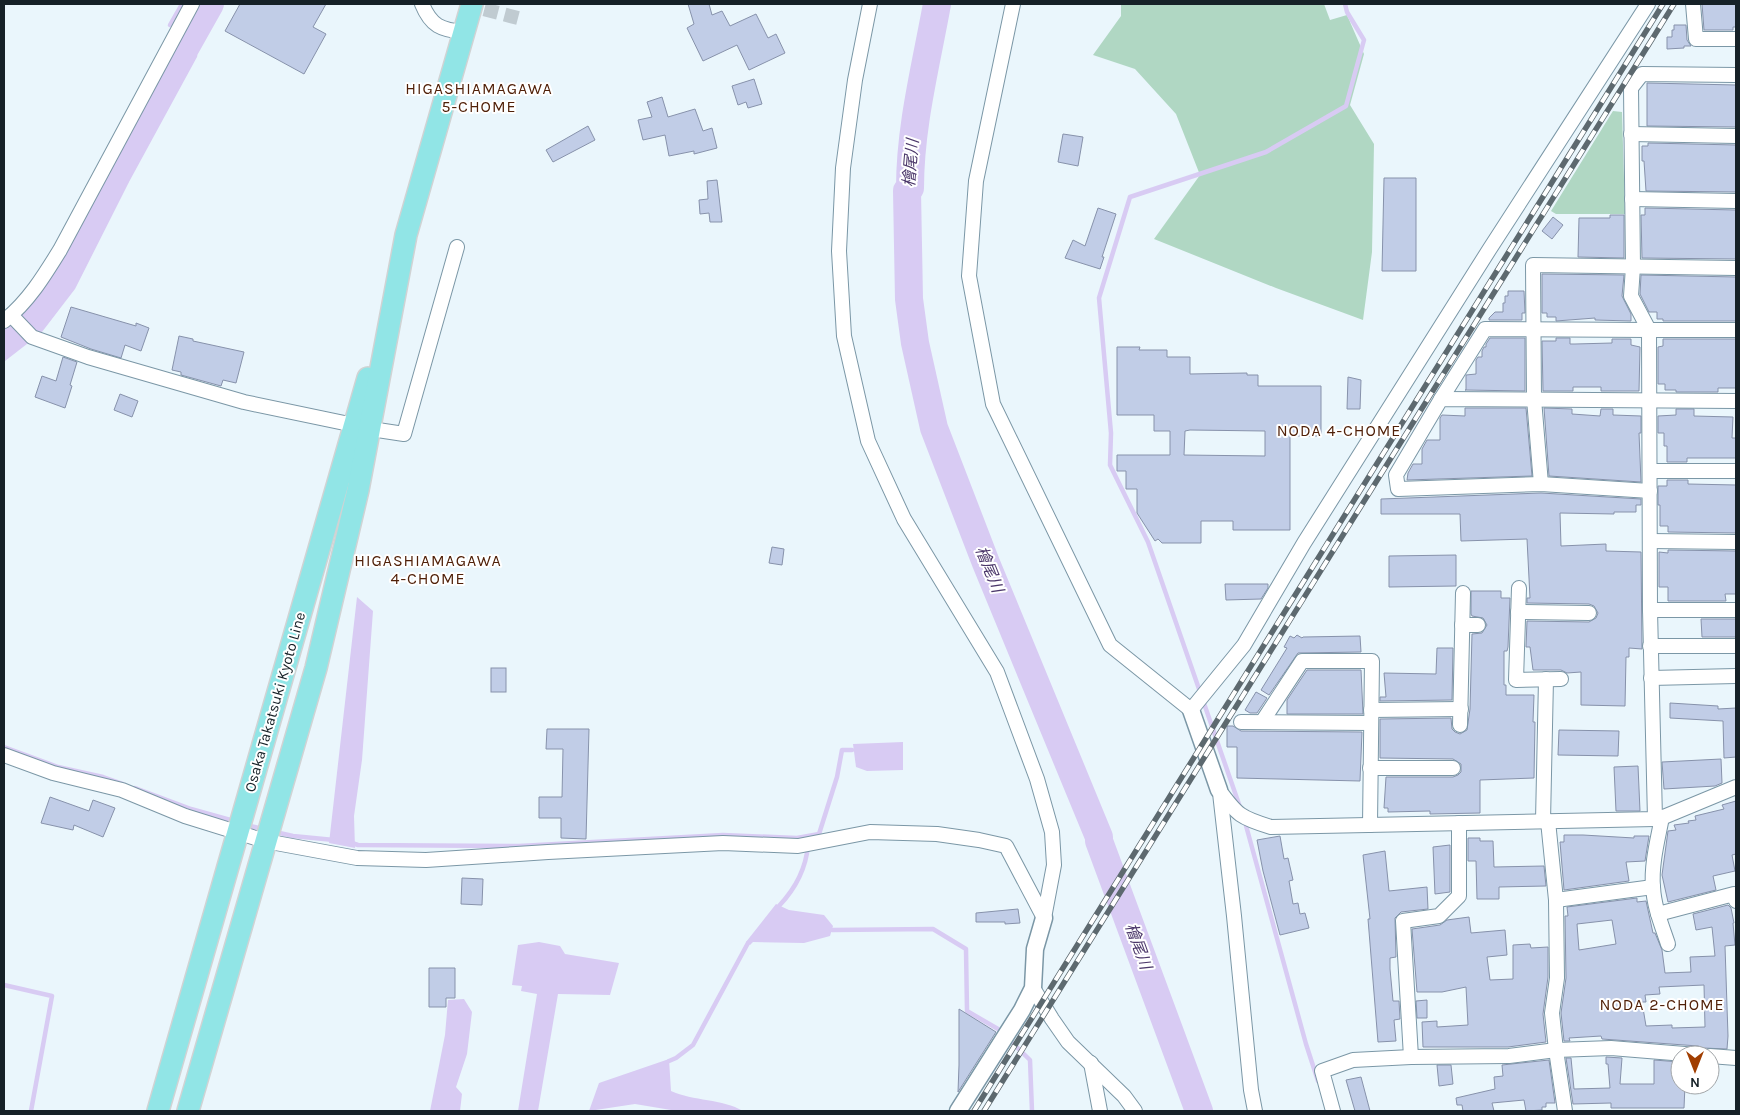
<svg xmlns="http://www.w3.org/2000/svg" width="1740" height="1115" font-family="Karla,'Noto Sans JP',sans-serif">
	<style>
		.green { fill: #b0d7c3 }
		.water { fill: #d8cbf3 }
		.lines { fill: none; stroke-linecap: round; stroke-linejoin: round }
		.stream { stroke: #d8cbf3; stroke-width: 4.5 }
		.river { stroke: #d8cbf3; stroke-width: 28 }
		.building { fill: #c1cde7; stroke: #8792ab; fill-rule: evenodd }
		.minor-tunnel { stroke: #c0cbd1; stroke-width: 14; stroke-dasharray: 14 7; stroke-linecap: butt }
		.minor-casing { stroke: #7b97a6; stroke-width: 16 }
		.tertiary-casing { stroke: #7b97a6; stroke-width: 19 }
		.primary-casing { stroke: #d0d3d4; stroke-width: 24 }
		.minor { stroke: #fff; stroke-width: 14 }
		.tertiary { stroke: #fff; stroke-width: 16 }
		.primary { stroke: #91e5e6; stroke-width: 21 }
		.rail-casing { stroke: #5d696f; stroke-width: 5.5 }
		.rail { stroke: #fff; stroke-width: 4; stroke-dasharray: 11; stroke-linecap: butt }
		.labels { text-anchor: middle; stroke-width: 4; stroke-linejoin: round; paint-order: stroke }
		.street-label { font-size: 15px; fill: #162127; stroke: #fff }
		.neighbourhood-label { font-size: 16px; letter-spacing: 1px; fill: #502008; stroke: #fff }
		.water-label { font-size: 16px; font-style: italic; fill: #4b376a; stroke: #fff }
	</style>
	<rect width="100%" height="100%" fill="#eaf6fc"/>
	<g class="green">
		<path d="M1121,4H1324L1330,20L1347,15L1364,54L1350,105L1374,144L1372,252L1363,320L1276,288L1154,239L1200,175L1176,114L1135,69L1093,55L1121,16Z"/>
		<path d="M1613,111L1622,112L1625,214H1556L1551,211Z"/>
	</g>
	<g class="water">
		<path d="M357,597L373,611L362,760L354,816L355,848L329,843Z"/>
		<path d="M903,742V770L867,771L856,767L853,744Z"/>
		<path d="M776,904L789,910L824,915L833,926L830,936L804,943L753,942L750,945L746,942Z"/>
		<path d="M539,942L560,946L565,954L619,963L610,995L558,994L538,1111H518L537,994L521,991L522,986L512,985L518,945Z"/>
		<path d="M464,999L472,1012L467,1054L456,1087L462,1094L460,1111H430L445,1035L448,1000Z"/>
		<path d="M669,1059L671,1091C693,1101 723,1099 743,1111H677L635,1104L589,1111L599,1083Z"/>
	</g>
	<g class="lines">
		<g class="stream">
			<path d="M170,25L182,4"/>
			<path d="M4,359L40,331L73,288L127,181L195,56"/>
			<path d="M4,747L58,767L103,777L123,784"/>
			<path d="M135,788L191,809L234,821"/>
			<path d="M1241,810L1148,542L1110,465L1111,433L1099,298L1130,197L1266,152L1346,106L1364,40L1347,12L1345,4"/>
			<path d="M1245,822L1306,1044L1318,1081"/>
			<path d="M246,825L263,829"/>
			<path d="M275,832L293,836L334,840"/>
			<path d="M349,842L358,845L519,846L723,835L797,838L819,834L837,777L842,750H852"/>
			<path d="M779,906C795,889 806,869 808,845"/>
			<path d="M832,930L933,929L966,949L967,1011L998,1029L1030,1060L1032,1111"/>
			<path d="M4,985L52,996L31,1111"/>
			<path d="M669,1061L676,1058L693,1045L748,943"/>
		</g>
		<g class="river">
			<path d="M937,4C926,65 910,126 910,188L907,191L909,299L915,343L934,428L986,563L1099,837V841L1199,1111"/>
			<path d="M4,342L15,334L40,311L62,280L129,148L210,4"/>
		</g>
	</g>
	<g class="building">
		<path d="M240,4H326L313,27L326,34L304,74L225,31Z"/>
		<path d="M688,4H709L712,15L722,11L730,26L756,14L768,38L776,34L785,53L749,70L737,45L703,61L687,28L694,24Z"/>
		<path d="M1702,4H1736V27H1733V30H1704Z"/>
		<path d="M1674,25H1686L1687,40L1691,46H1684V48L1667,49V37H1672V30H1674Z"/>
		<path d="M754,79L762,104L748,108L746,102L738,105L732,86Z"/>
		<path d="M1647,83L1736,85V127L1647,126Z"/>
		<path d="M662,97L668,117L695,109L703,131L712,128L717,148L694,154V151L669,156L665,135L643,140L638,120L652,117L647,102Z"/>
		<path d="M588,126L595,140L553,162L546,150Z"/>
		<path d="M1063,134L1083,137L1078,166L1058,162Z"/>
		<path d="M1648,143L1736,145V192L1646,191L1644,161H1642V146H1648Z"/>
		<path d="M1384,178H1416V271H1382Z"/>
		<path d="M717,180L722,222H710L709,213L700,214L699,200L708,199L707,181Z"/>
		<path d="M1098,208L1116,214L1102,257H1104L1100,269L1065,258L1073,240L1085,246Z"/>
		<path d="M1645,208L1736,210V259L1642,258L1641,215H1645Z"/>
		<path d="M1610,215H1624V258L1578,257L1579,218H1610Z"/>
		<path d="M1553,217L1563,225L1552,239L1542,231Z"/>
		<path d="M1542,274L1624,275L1622,296L1631,314V321L1595,320V318L1556,321V317H1547V313H1542Z"/>
		<path d="M1641,275L1736,277V321H1663V319H1657V312H1649L1640,294Z"/>
		<path d="M1508,291H1524L1525,313H1522V320H1489V318L1495,312H1503V303H1505V296H1508Z"/>
		<path d="M71,307L136,326V323L149,328L141,351L125,345L121,358L91,349L61,337Z"/>
		<path d="M179,336L193,339V341L244,352L236,383L223,380L221,386L181,375V372L172,370Z"/>
		<path d="M1490,338H1525V391L1465,390H1466V375L1476,374V360L1478,357H1482V351L1484,347H1486V344Z"/>
		<path d="M1556,338H1570V344H1575L1612,343V339H1631V345L1640,347L1639,391H1601V387H1573V391H1543L1542,341H1556Z"/>
		<path d="M1663,339H1736V388H1718V392H1676V390H1665V384H1658V347L1663,346Z"/>
		<path d="M1117,347H1140L1139,350H1167V357H1190V374L1247,373V375H1258V386H1321V436H1290V530H1233V521H1201V543H1162L1158,539L1155,541L1137,513V489H1126V471H1117V455H1170V431H1154V415H1117ZM1190,430L1265,431V456L1184,455L1185,431Z"/>
		<path d="M63,357L77,362L70,385L72,386L65,408L35,397L42,376L56,381Z"/>
		<path d="M1348,377L1361,380L1360,409H1347Z"/>
		<path d="M120,394L138,401L132,417L114,410Z"/>
		<path d="M1465,408H1526L1532,476L1407,480L1408,473L1413,464H1422V449L1427,440H1440V418L1442,415L1465,416Z"/>
		<path d="M1544,408L1572,409V414L1600,416L1601,409H1613V415L1641,416V433H1639L1641,482L1549,476Z"/>
		<path d="M1676,409H1694V416L1733,417L1732,438H1736V458H1687V462H1667V446H1664V433H1658V416L1676,415Z"/>
		<path d="M1667,480H1688V484L1736,485V533L1668,532V526H1660V505H1658V486H1667Z"/>
		<path d="M1541,493L1641,499V505H1636V512H1614V514L1560,513L1561,546L1606,544V551L1641,552L1642,649L1629,648V657H1626L1625,706L1581,705V672L1567,673L1561,670H1533L1530,647H1526L1527,621L1589,622L1596,618L1598,613L1594,606L1589,604L1527,603V598H1530L1527,539L1461,541L1460,514H1381V499Z"/>
		<path d="M772,547L784,549L782,565L769,563Z"/>
		<path d="M1668,550L1736,551V594H1725L1726,601H1668V587H1659V552L1668,553Z"/>
		<path d="M1456,555V586L1389,587V556Z"/>
		<path d="M1225,584H1268V588L1261,599L1226,600Z"/>
		<path d="M1471,591H1501V598H1510L1508,647L1507,651H1504V685H1506V695H1534L1533,722H1535L1534,778L1480,780V813L1430,814V811L1388,812V808H1384L1386,777H1453L1458,775L1461,772V764L1453,759L1380,758V719L1451,718L1452,729L1455,732L1460,734L1467,730L1470,709L1472,634L1482,633L1487,625L1483,618L1472,616L1471,614Z"/>
		<path d="M1701,619H1736V637H1702Z"/>
		<path d="M1297,635L1302,638L1303,637L1360,636L1361,652L1298,653L1269,695L1261,690L1287,648L1284,647L1290,636L1294,638Z"/>
		<path d="M1437,648H1453L1452,700L1380,701V697H1386L1384,673L1436,674Z"/>
		<rect x="491" y="668" width="15" height="24"/>
		<path d="M1307,670H1361L1363,714H1287V700Z"/>
		<path d="M1256,692L1267,698L1257,713H1250L1245,710Z"/>
		<path d="M1670,703L1718,706V709L1736,708V757L1724,758L1723,721L1670,718Z"/>
		<path d="M1227,726H1233L1241,731L1362,732L1360,781L1237,778V747H1227Z"/>
		<path d="M547,729H589L586,839L561,838V818H539V797H562L563,749H546Z"/>
		<path d="M1559,730L1619,731L1618,756L1558,755Z"/>
		<path d="M1721,759L1722,783L1715,786L1664,789L1662,762Z"/>
		<path d="M1638,766L1640,811H1616L1614,767Z"/>
		<path d="M50,797L89,811L93,800L115,808L103,837L74,825L73,830L41,823Z"/>
		<path d="M1736,801V854L1732,855L1735,871L1713,876L1716,890L1668,902L1662,875L1668,831L1676,830L1674,825L1689,823L1688,821L1696,820L1695,816L1724,809L1722,805Z"/>
		<path d="M1564,835H1583L1634,838V836H1649L1645,861L1626,862L1629,881L1564,890L1560,842H1564Z"/>
		<path d="M1280,836L1284,859L1288,858L1293,880L1289,881L1293,904L1298,903L1300,914L1305,913L1309,928L1280,935L1263,871L1257,840Z"/>
		<path d="M1468,838H1480V841H1493L1494,867L1544,866L1546,886L1499,887V899H1477L1476,861H1468Z"/>
		<path d="M1450,845V892L1435,894L1433,847Z"/>
		<path d="M1385,851L1389,891L1427,887L1428,909L1401,912L1395,918L1396,957L1390,958V969L1393,1001H1399L1400,1019L1394,1020L1396,1041L1378,1042L1368,919H1370L1363,855Z"/>
		<path d="M462,878L483,879L482,905L461,904Z"/>
		<path d="M1637,898V902L1646,901L1653,933H1655L1662,950L1665,973L1691,972L1690,957L1715,956L1712,927L1696,930L1693,914L1728,905L1731,908L1734,923H1733L1735,945L1725,946L1728,1036L1727,1049L1703,1048L1698,1046L1602,1039L1601,1036L1569,1038L1570,1041H1564L1561,1013L1566,978L1565,916H1568L1567,907ZM1612,920L1616,944L1579,950L1577,924ZM1704,985L1705,1027L1672,1028V1025L1646,1026L1642,1002H1646L1645,995L1660,994L1659,987Z"/>
		<path d="M1018,909L1020,923L1005,924V922H976V913Z"/>
		<path d="M1469,917L1471,933L1505,930L1507,955L1487,957L1490,980L1513,979V945L1530,944L1531,948L1548,947V977L1543,1014L1546,1042L1508,1047H1423L1422,1022L1437,1021V1027L1468,1025L1466,987L1442,992H1417L1412,929L1440,925L1447,920Z"/>
		<path d="M429,968H455V998H446V1007H429Z"/>
		<path d="M1427,1000V1018H1417L1416,1001Z"/>
		<path d="M959,1009L996,1032L958,1092L959,1065Z"/>
		<path d="M1606,1057L1622,1058L1620,1084H1654V1060L1680,1062V1085H1685L1684,1108H1611V1103L1573,1104L1566,1058H1571L1574,1089L1610,1088L1608,1064H1606Z"/>
		<path d="M1549,1060L1555,1103H1546V1107H1542V1110L1526,1111L1524,1100L1492,1103L1494,1111H1463L1462,1105H1457L1456,1098L1495,1089L1494,1077L1503,1076L1502,1065Z"/>
		<path d="M1437,1065H1451L1453,1084L1439,1086Z"/>
		<path d="M1361,1077L1370,1111H1355L1346,1080Z"/>
	</g>
	<g class="lines">
		<path class="minor-tunnel" d="M464,4L518,18"/>
		<g class="minor-casing">
			<g id="minor">
				<path d="M422,4C431,26 441,30 464,32"/>
				<path d="M870,4L855,80L843,168L839,251L844,336L868,441L904,519L997,672L1037,779L1052,832L1054,865L1044,918"/>
				<path d="M1013,4L976,181L969,276L993,404L1110,645L1191,710L1244,645L1304,543L1489,250L1648,4"/>
				<path d="M1693,4L1696,39H1736"/>
				<path d="M1736,75L1642,74L1631,88L1633,267L1631,296L1649,330H1736"/>
				<path d="M1631,134L1736,136"/>
				<path d="M1632,199L1736,201"/>
				<path d="M11,315L32,337L88,357L244,402L354,425"/>
				<path d="M4,321C28,302 44,276 60,250L192,4"/>
				<path d="M1441,399L1485,329L1649,330L1650,610L1655,819"/>
				<path d="M371,429L404,434L457,247"/>
				<path d="M1650,471H1736"/>
				<path d="M1541,484L1534,399L1533,265L1736,268"/>
				<path d="M1650,491L1541,484L1398,489L1396,475L1441,399L1736,401"/>
				<path d="M1650,541L1736,542"/>
				<path d="M1519,588L1516,680L1561,679"/>
				<path d="M1650,610H1736"/>
				<path d="M1518,612L1589,613"/>
				<path d="M1462,625H1478"/>
				<path d="M1650,646H1736"/>
				<path d="M1651,678L1736,676"/>
				<path d="M1371,710L1461,709"/>
				<path d="M1241,722L1371,723"/>
				<path d="M1262,722L1302,661H1372L1370,825"/>
				<path d="M1460,725L1463,593"/>
				<path d="M4,755L53,773L122,790L185,816L265,841L357,858L426,860L548,852L723,843L798,846L870,832L937,834L979,840L1006,846L1044,918"/>
				<path d="M1370,768H1453"/>
				<path d="M1219,790C1237,815 1241,818 1271,827L1655,819L1666,816L1736,787"/>
				<path d="M1220,793L1234,916L1251,1090L1255,1111"/>
				<path d="M1662,817C1658,839 1651,864 1653,887C1654,907 1662,926 1668,944"/>
				<path d="M1543,821L1546,679"/>
				<path d="M1548,821L1556,900L1557,978L1552,1013L1556,1050L1565,1111"/>
				<path d="M1556,900L1653,887"/>
				<path d="M1658,914L1734,894L1736,901"/>
				<path d="M1033,988L1052,1019L1068,1042L1124,1096L1135,1111"/>
				<path d="M1710,1056L1736,1058"/>
				<path d="M1411,1057L1403,921L1439,916L1459,896V823"/>
				<path d="M1091,1063L1100,1111"/>
				<path d="M1333,1111L1322,1071L1353,1060L1411,1057L1509,1056L1556,1050L1611,1048L1697,1055"/>
			</g>
		</g>
		<g class="tertiary-casing">
			<g id="tertiary">
				<path d="M1191,710L1219,790"/>
				<path d="M958,1111L1022,1010L1033,988L1035,949L1044,918"/>
			</g>
		</g>
		<g class="primary-casing">
			<g id="primary">
				<path d="M158,1111L368,378"/>
				<path d="M188,1111L316,668L358,490L406,235L472,4"/>
			</g>
		</g>
		<use href="#minor" class="minor"/>
		<use href="#tertiary" class="tertiary"/>
		<use href="#primary" class="primary"/>
		<g class="rail-casing">
			<g id="rail">
				<path d="M974,1111L1663,4"/>
				<path d="M984,1111L1674,4"/>
			</g>
		</g>
		<use href="#rail" class="rail"/>
	</g>
	<g class="labels">
		<g class="street-label">
			<text transform="translate(275 702) rotate(-74)" y="5">Osaka Takatsuki Kyoto Line</text>
		</g>
		<g class="neighbourhood-label">
			<text x="479" y="94">HIGASHIAMAGAWA<tspan x="479" dy="18">5-CHOME</tspan></text>
			<text x="1339" y="436">NODA 4-CHOME</text>
			<text x="428" y="566">HIGASHIAMAGAWA<tspan x="428" dy="18">4-CHOME</tspan></text>
			<text x="1662" y="1010">NODA 2-CHOME</text>
		</g>
		<g class="water-label">
			<text transform="translate(910 163) rotate(-85)" y="6">檜尾川</text>
			<text transform="translate(990 569) rotate(68)" y="6">檜尾川</text>
			<text transform="translate(1139 946) rotate(70)" y="6">檜尾川</text>
		</g>
	</g>
	<rect width="1740" height="1115" fill="none" stroke="#162127" stroke-width="10"/>
	<g transform="translate(1695 1070) rotate(180)"><circle r="24" fill="#ffffff" stroke="#a2a6a9"/>
	<path d="M0-4L9 19L0 12L-9 19Z" fill="#a13e01"/>
	<text y="-8" font-size="14" font-weight="bold" text-anchor="middle" fill="#162127">N</text>
	</g>
</svg>
